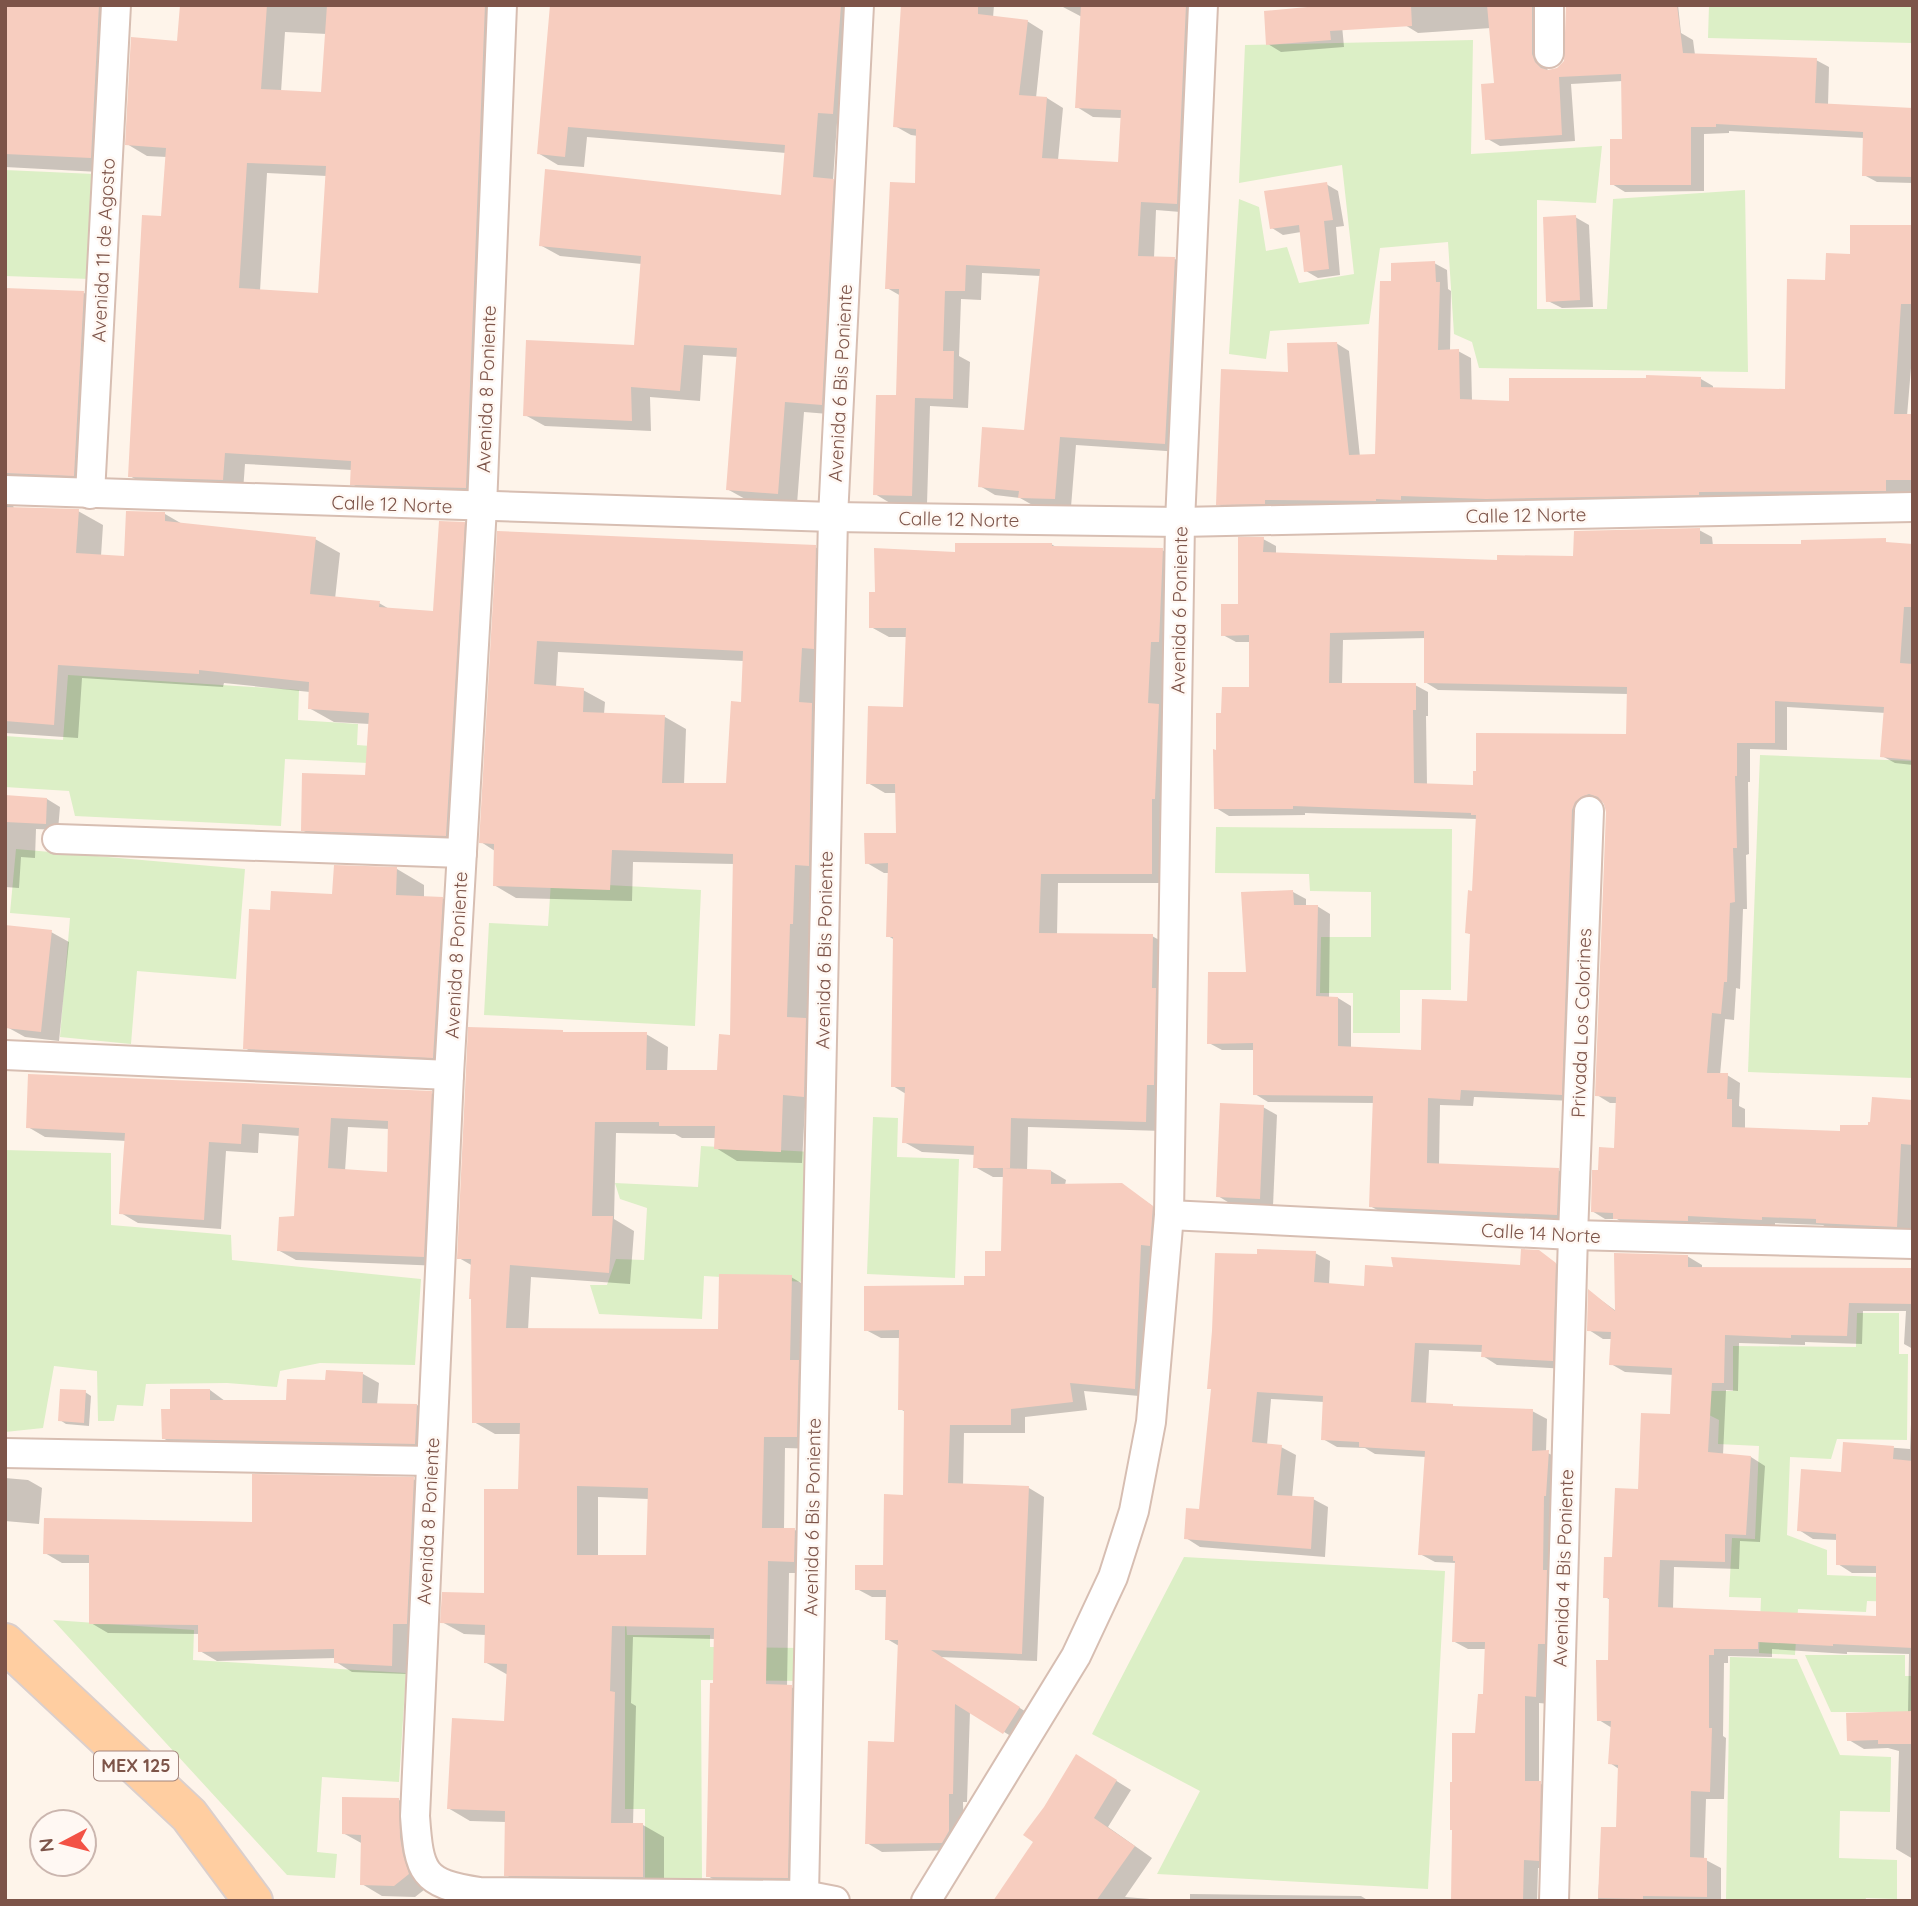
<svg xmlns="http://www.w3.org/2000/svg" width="1918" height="1906" font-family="Quicksand,sans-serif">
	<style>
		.green { fill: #dcefc6 }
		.shadow { fill: #0003; fill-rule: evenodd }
		.building { fill: #f7cdbf; fill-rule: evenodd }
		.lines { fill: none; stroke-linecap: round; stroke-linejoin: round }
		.minor-casing { stroke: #d7beb2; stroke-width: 32 }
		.primary-casing { stroke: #dbcfcc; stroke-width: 42 }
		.minor { stroke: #fff; stroke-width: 28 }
		.primary { stroke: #ffcea1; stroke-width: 38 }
		.labels { text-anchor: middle; stroke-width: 5; stroke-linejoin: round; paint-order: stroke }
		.shield { fill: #fff8f3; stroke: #a4857c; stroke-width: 2 }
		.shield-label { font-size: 18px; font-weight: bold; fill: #7d5449 }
		.street-label { font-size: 19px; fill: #7d5449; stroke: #fff8f3 }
	</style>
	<rect width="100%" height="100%" fill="#fef4ea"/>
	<g class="green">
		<path d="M1709,5H1913V43L1708,38Z"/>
		<path d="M1473,40L1471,154L1602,146L1596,203L1537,200V309H1607L1613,199L1745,190L1748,372L1479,368L1472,342L1454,334L1448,242L1380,248L1369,324L1270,331L1266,359L1229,354L1239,199L1259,207L1266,251L1287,247L1299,283L1354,274L1342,165L1239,183L1245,45Z"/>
		<path d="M5,170L94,174L90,279L5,276Z"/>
		<path d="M68,675L299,690L298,720L358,724L357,745L438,751L431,766L285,759L281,826L75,816L69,791L5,787V736L63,740Z"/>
		<path d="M1760,755L1913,761V1078L1748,1072Z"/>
		<path d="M1216,827L1452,829L1451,990H1400V1033H1353V993H1320L1321,937H1371V892L1310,891L1309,874L1215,873Z"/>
		<path d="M16,849L245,869L236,979L137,971L131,1044L60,1037L70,918L10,913Z"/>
		<path d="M551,882L701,890L695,1026L484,1015L489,923L548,926Z"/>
		<path d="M873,1117L898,1118L897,1157L959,1159L955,1278L867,1274Z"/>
		<path d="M701,1146L812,1152L805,1282L704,1276L702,1319L599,1314L590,1285H607L616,1259L644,1260L647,1208L620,1199L615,1183L698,1187Z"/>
		<path d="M5,1150L111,1153V1225L231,1235L232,1260L421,1279L415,1365L320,1363L280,1371L277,1387L227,1383L146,1384L143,1406L117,1405L114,1421H98L97,1371L54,1366L43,1428L5,1432Z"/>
		<path d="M1857,1313H1899V1354H1908L1907,1440L1837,1439L1831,1459L1790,1457L1787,1535L1827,1550V1575L1906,1578L1905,1602L1867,1601L1866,1612L1798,1609L1795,1655L1759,1653L1761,1598L1729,1597L1732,1538L1755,1539L1759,1446L1718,1444L1719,1420L1705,1413V1391H1733V1346L1856,1347Z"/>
		<path d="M1184,1557L1445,1571L1428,1889L1157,1874L1200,1791L1092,1734Z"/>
		<path d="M625,1611L627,1635H710V1647L801,1648L802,1681L701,1680L702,1884H645V1809H625Z"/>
		<path d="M53,1620L194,1630L193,1660L406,1673L399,1782L322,1777L317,1852L337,1854L335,1878L287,1875Z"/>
		<path d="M1805,1655H1905V1676H1913V1712H1831Z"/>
		<path d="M1730,1657L1797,1659L1840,1755L1891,1757L1890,1812L1840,1811L1839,1858L1897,1860V1899L1866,1898L1865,1901L1726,1899Z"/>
	</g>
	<g class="shadow">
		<path d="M5,5H112L118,173L5,167Z"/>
		<path d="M181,5H510L486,499L372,495L352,484V470L245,464L243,491L150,488L130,476L163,218L167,157L147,156L127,144L178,43ZM285,32L327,34L322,94L281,92ZM267,173L327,176L319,295L260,291Z"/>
		<path d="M553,5H861L852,124L837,123L833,180L853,192L841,415L804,412L797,504L747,500L727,489L738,357L703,355L700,401L650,397L651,431L545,426L525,415L636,346L642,264L560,256L540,245L783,197L786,153L587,137L584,167L558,165L538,153Z"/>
		<path d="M902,5H994L993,18L1027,21L1043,31L1036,98H1047L1063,108L1058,160L1119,164L1122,118L1093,117L1077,107L1082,17L1063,7V5H1203L1193,213L1156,210L1154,258L1175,259L1190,268L1181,452L1076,445L1071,507H1036L1020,498L995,495L980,486L1025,432L1041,276L982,273L981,300L961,299L959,356L970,362L968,408L930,406L927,504L890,503L875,494L897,397L901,296L887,288L917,185L918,136L911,135L895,126Z"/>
		<path d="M1403,5H1547L1545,62L1548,71L1559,69L1565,62L1567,5H1678L1681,33L1693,40L1695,55L1816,60L1829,67L1828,105L1913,110V183L1877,182L1864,175V138L1729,131V133L1704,134V191L1625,192L1612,184L1624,140L1623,81L1571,84L1575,141L1500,146L1486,138L1496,85L1491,28L1418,33L1405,25Z"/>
		<path d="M1341,15L1344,47L1281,52L1268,44Z"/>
		<path d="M1326,184L1338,191L1344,226L1336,227L1340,275L1318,278L1306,271L1301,232L1283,235L1272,228Z"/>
		<path d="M1575,217L1589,225L1593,307L1562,308L1548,301Z"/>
		<path d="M1913,227V344L1907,416H1913V497L1499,505L1413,502V506L1373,508L1277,506V510L1230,511L1218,504L1289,374L1336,343L1349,351L1360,457L1377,456L1393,283L1434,263L1447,270L1448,289L1451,291L1450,351H1458L1471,358L1472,401L1511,403L1701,379L1713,386V389L1787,391L1827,282L1852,256Z"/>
		<path d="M5,289L84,293L108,307L99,489L16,495L13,505L14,509L78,511L103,525L101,556L125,558L165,514L184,525L315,539L340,553L335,599L379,603L391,610L435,613L464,523L489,538L471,849L327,844L302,830L366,777L370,724L334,722L309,708L310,692L224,683L223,687L82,678L78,738L5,733Z"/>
		<path d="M1699,530L1712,537L1713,546L1913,545V765L1895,763L1882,756L1886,713L1787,707V750L1750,749V782H1748L1749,854L1746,855L1747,909H1743L1740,989L1736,988L1734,1020L1725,1019L1720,1075H1727L1740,1083L1739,1106L1745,1109V1130L1842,1133L1869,1126L1913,1102V1234L1830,1230L1823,1225L1775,1223V1226L1700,1222V1228L1628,1226L1617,1219H1605L1592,1211L1599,1172L1616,1149L1617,1103H1610L1597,1095L1607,811L1603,801L1594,803L1574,1101L1474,1097L1473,1106L1440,1105L1439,1165L1558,1170L1571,1178L1570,1221L1383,1213L1370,1206L1374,1103L1268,1102L1255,1094V1050H1222L1209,1043L1293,892L1306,899V906H1317L1330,914L1329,998H1338L1351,1006V1048L1423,1052L1469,1003L1472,935L1466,932L1473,893L1477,819L1305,813V815L1229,816L1216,808L1218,751L1223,714L1251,689V642H1236L1223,635L1239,606L1263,539L1276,546V554L1498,562L1575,558ZM1426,638L1425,682L1438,690L1628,694V735L1478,773L1474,787L1427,785L1426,716H1428V692L1415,685H1342L1343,640Z"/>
		<path d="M499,533L815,547L837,560L811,935L808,1021L827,1032L825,1108L805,1107L802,1163L737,1161L716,1148V1138H682L675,1134L616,1133L614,1219L634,1231L630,1284L531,1277L528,1330L720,1331L791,1277L813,1290L818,1449L785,1448L784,1530H795L816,1543L815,1573H789L787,1686L791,1687L813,1699L809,1890L729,1889L708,1876L715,1639L633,1637L631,1703L636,1706L633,1825H643L664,1837V1888L527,1887L506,1875V1822L470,1821L448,1808L506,1723L508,1675L485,1662L486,1635L464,1634L442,1622L486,1595L520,1491L522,1434H495L474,1422L473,1266L459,1258L563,1032L567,1034H646L668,1047L667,1072H719L732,1037L735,864L633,862L632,901L516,898L494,885L495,851L481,842ZM558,652L744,661L742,703L728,785H684L686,729L665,717L604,714L605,702L583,690L556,687ZM598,1497L649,1499L648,1557H598Z"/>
		<path d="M1051,544L1058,548L1162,550L1180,560L1169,883H1058L1057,935L1152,936L1170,946L1163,1131L1028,1127L1027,1171H1051L1066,1180L1065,1185L1121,1184L1167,1216L1150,1397L1084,1391L1087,1410L1025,1417V1433H964L963,1486L1029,1488L1044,1497L1037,1661L940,1657L1034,1717L1019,1741L970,1711L967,1802H963L964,1840L957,1850L882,1852L867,1843L896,1744L899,1646L887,1639V1597H872L857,1589L885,1567L904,1496L906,1412L900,1409L901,1338H881L866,1330L986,1278L1002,1253L1004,1177H993L975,1167L976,1155L922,1152L904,1142L906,1094L893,1086L895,940L888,936L889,873H884L867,863L898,835L897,793H885L868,783L905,709L907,637H889L871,627L956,554Z"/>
		<path d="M5,796L47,799L60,807L58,830L36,829L35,858L21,857L19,888L5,887Z"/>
		<path d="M397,869L424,885V898H442L470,914L461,1073L272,1064L245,1048L271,912L334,896Z"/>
		<path d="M5,927L51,932L69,942L59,1041L25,1037L7,1027Z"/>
		<path d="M431,1093L448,1103L441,1266L296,1260L278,1250L295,1218L300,1136L259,1133L258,1153L226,1151L221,1229L138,1223L121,1213L127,1141L45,1137L28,1127ZM348,1127L389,1129V1174L345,1171Z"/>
		<path d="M1263,1107L1277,1115L1273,1206L1231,1204L1218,1196Z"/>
		<path d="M1538,1252L1570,1273L1567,1369L1497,1365L1483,1356V1352L1429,1350L1426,1404L1456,1408L1532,1411L1547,1419L1546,1452L1563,1461L1550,1704L1539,1703V1783L1555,1791L1553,1868H1538L1537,1901H1452L1477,1735L1485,1696L1487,1649H1468L1453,1641L1456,1563L1435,1562L1420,1554L1426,1457L1375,1454L1365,1448L1337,1447L1323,1439L1324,1402L1271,1399L1267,1445L1281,1447L1296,1455L1292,1498L1313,1499L1328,1507L1325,1557L1200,1547L1186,1538L1201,1511L1213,1390L1209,1388L1315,1253L1330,1261L1329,1285L1366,1288L1395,1269L1522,1267Z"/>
		<path d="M1687,1256L1702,1265V1269H1913V1349L1904,1344L1906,1311H1863L1862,1344L1805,1342V1345L1739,1343L1738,1391L1726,1390L1723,1455L1751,1457L1765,1466L1760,1542L1740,1541L1739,1569L1674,1567L1673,1609L1877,1618L1878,1573H1852L1838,1564V1540L1813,1539L1799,1530L1843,1474L1845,1444L1910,1449L1913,1374V1859L1896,1849L1899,1751L1888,1748L1864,1749L1849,1740L1908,1713L1909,1654L1847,1652V1654L1772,1649V1657L1728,1656V1663H1724L1723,1736L1726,1738L1724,1799H1706L1704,1859L1721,1868V1901H1598L1602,1829H1618L1619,1769L1610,1763L1612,1728L1599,1720L1610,1662L1611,1600L1605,1597L1613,1559L1672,1416L1674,1375L1625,1372L1611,1364L1612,1339H1603L1589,1330L1590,1292L1616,1311Z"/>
		<path d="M363,1374L379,1383L377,1405H417L433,1415L431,1452L179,1448L163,1438L171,1411L210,1390L225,1401L288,1402L327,1382Z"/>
		<path d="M85,1392L91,1396L89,1426L66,1424L60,1420Z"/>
		<path d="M5,1478L28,1480L42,1488L39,1524L5,1521Z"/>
		<path d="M413,1479L430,1489L408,1674L352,1672L336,1662V1658L217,1661L200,1651V1634L108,1633L91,1623V1563H62L45,1553L254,1524Z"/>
		<path d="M1091,1765L1131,1790L1108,1827L1152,1858L1125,1897L1175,1901H1000Z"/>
		<path d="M399,1800L419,1812L429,1886L415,1897L382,1896L362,1884L363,1844L343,1833Z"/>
		<path d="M1190,1894L1361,1896L1369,1901H1190Z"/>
	</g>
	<g class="building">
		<path d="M5,5H99L91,158L5,154Z"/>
		<path d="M180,5H267L261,89L321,92L327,5H485L466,488L350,485L351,461L225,453L223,480L128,477L142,215L161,216L166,148L125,145L131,37L177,41ZM247,163L326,166L318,293L239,288Z"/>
		<path d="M550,5H841L833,114L818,113L813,177L834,179L822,405L785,402L778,494L726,490L737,348L684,345L680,391L631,387L632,421L523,416L526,340L634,345L641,256L539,246L545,169L781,195L785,145L568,127L565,157L537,154Z"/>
		<path d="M901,5H978V14L1028,20L1019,95L1047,97L1042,158L1118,162L1121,110L1075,108L1081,5H1186L1177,204L1141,202L1138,256L1175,257L1165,444L1060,437L1055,499L1018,498L1019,491L978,487L982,427L1024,430L1040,269L966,265L965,291H945L943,351H954L953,399L915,398L912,496L873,495L876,395H896L899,289H885L890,182L915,183L916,129L893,127Z"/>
		<path d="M1329,5H1411L1412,26L1330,31L1331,40L1266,45L1264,11Z"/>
		<path d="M1487,5H1532V54L1535,62L1541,68L1548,70L1557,68L1564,61L1566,5H1677L1683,53L1817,58L1815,103L1913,108V177L1862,176L1863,132L1716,124V127H1691V185H1610V139H1622L1621,74L1559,77L1562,135L1485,140L1481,84L1494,83Z"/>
		<path d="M1327,182L1333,220L1324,221L1329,269L1304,272L1299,225L1270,229L1264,191Z"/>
		<path d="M1576,215L1580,300L1546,302L1543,217Z"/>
		<path d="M1850,225H1913V304H1901L1894,414H1913V480H1886V491L1699,492V495L1486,499L1401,496V500L1376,499V501L1265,500V504L1216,505L1221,369L1288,372L1287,343L1337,342L1349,455L1375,454L1380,281H1391V263L1435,261L1436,282H1440L1438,350L1459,349L1460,399L1509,401V378H1646V375L1701,377V387L1785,389L1787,279L1825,280L1826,253L1850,254Z"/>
		<path d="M5,288L84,291L74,476L5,473Z"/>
		<path d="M5,507L79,509L76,553L124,556L126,511L165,512V521L316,537L310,594L380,601L379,607L433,611L439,521L465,522L446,836L301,831L302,773L365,775L369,713L308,709L309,682L199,670V674L58,665L54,725L5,721Z"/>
		<path d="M1700,528V544H1801V540L1886,538V542L1913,544V607H1904L1900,663L1913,664V760L1880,757L1884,707L1775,701V743H1737V776H1735L1737,848H1733L1735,902L1730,903L1727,982H1724L1721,1014L1712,1013L1707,1073H1728L1727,1099H1732V1127L1840,1131V1125H1868V1122H1870L1872,1097L1913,1100V1145L1901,1144L1897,1227L1816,1223V1219L1762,1217V1220L1688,1216V1221L1613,1219V1213L1591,1212L1592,1170H1598L1599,1147L1614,1148L1616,1097L1595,1096L1606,812L1604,804L1598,797L1589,794L1581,797L1575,802L1572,810L1562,1095L1461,1090L1460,1100L1428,1098L1427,1163L1559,1168L1557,1215L1369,1207L1373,1096L1253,1095V1043L1207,1044L1208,972H1246L1241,892L1293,890L1294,905H1318L1316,996L1338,997V1046L1421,1050L1422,999L1467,1001L1470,934L1465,933L1468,890L1472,891L1476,815H1471V813L1293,806V809H1214L1213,749L1216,750V713H1221L1222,687H1249V635L1221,636V604H1238V537H1264L1263,552L1497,560V555L1573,556L1574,531ZM1424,631V683L1627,687L1626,734L1476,733V771H1473V785L1414,783L1413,710H1416V683H1329L1330,633Z"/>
		<path d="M497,531L816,545L814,649L802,648L799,702L812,703L809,866L795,865L793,924H790L787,1017L806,1018L804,1097L783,1095L781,1152L714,1149L715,1126H659V1122H595L592,1216H613L609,1273L510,1265L506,1328L718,1329L719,1274L792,1275L790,1360H799L797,1437H764L762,1528H795L794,1562L768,1561L766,1684L792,1685L788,1878L706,1877L710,1683H713L714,1628L612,1626L610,1691L615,1692L611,1823H643V1877L504,1876L505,1811L447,1809L452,1718L504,1721L507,1664L484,1663L485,1625L440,1623L442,1592L484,1593V1489H518L520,1423H472L471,1299H469L471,1259H457L468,1027L563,1030V1032H647L646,1070H717L719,1034L730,1035L733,854L612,850L610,890L493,886L494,844L479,843ZM537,641L743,651L741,702L731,701L726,783H662L665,715L583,712L584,688L534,684ZM577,1486L648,1488L646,1555H577Z"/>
		<path d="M955,543H1052V546L1163,548L1159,642H1151L1148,703L1159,704L1155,799H1152V874H1041L1039,933L1153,934L1152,988H1156L1154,1085H1147L1146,1122L1011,1118L1010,1168H973L974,1146L902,1143L905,1087H891L893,937H886L888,863L865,864L864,833H896L895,784H866L868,706L903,707L906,628H869V592H875L874,548L955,552Z"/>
		<path d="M5,795L47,798L46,824L5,822Z"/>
		<path d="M334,865L397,867L396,895L443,897L433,1058L243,1049L249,909L270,910L271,891L332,894Z"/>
		<path d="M5,925L52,930L41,1032L5,1028L7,1005H5Z"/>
		<path d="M28,1074L432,1091L424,1257L277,1251L279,1217L294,1216L299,1128L242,1124L241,1144L209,1142L204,1220L119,1214L125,1133L26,1128ZM331,1118L388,1121L387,1172L328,1168Z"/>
		<path d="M1220,1103L1264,1105L1260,1199L1216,1197Z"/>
		<path d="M1003,1168L1051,1170V1184L1122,1183L1153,1206L1150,1246L1141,1245L1135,1389L1070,1383L1073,1402L1011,1409V1425H950L948,1483L1029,1486L1022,1654L931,1650L1020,1707L1003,1734L955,1704L953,1794H949V1831L942,1843L865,1844L868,1741L894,1742L898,1640H885L886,1590H855V1565H883L884,1494L903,1495L904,1410H898L899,1330L864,1331V1286L964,1285V1276H985V1251H1001Z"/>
		<path d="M1257,1249L1316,1251L1314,1282L1364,1286L1365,1265L1393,1267L1391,1257L1520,1265L1521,1249L1539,1250L1556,1263L1553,1361L1481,1357L1482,1345L1415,1343L1411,1402L1453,1404V1406L1533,1409L1532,1451L1549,1450L1546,1496H1544L1543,1570H1547L1545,1644H1538L1536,1697L1525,1696V1781H1541L1539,1861L1524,1860L1523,1901H1451L1452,1830H1450V1782H1452V1733H1475L1478,1694H1483L1485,1642H1452L1455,1561H1453V1556L1418,1555L1425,1451L1359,1447V1442L1321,1440L1323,1396L1257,1392L1252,1442L1282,1445L1277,1495L1314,1497L1311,1549L1184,1539L1186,1508L1199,1509L1211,1389H1207L1212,1331L1215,1253L1257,1254Z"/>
		<path d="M1614,1253L1688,1255V1267L1913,1268V1304L1849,1303L1847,1336L1791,1335V1338L1725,1335L1724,1383H1712L1708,1452L1751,1456L1746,1535L1725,1534V1562L1660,1560L1658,1607L1876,1616V1566L1836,1565V1534L1797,1531L1801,1469L1841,1472L1843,1442L1894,1446L1893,1459L1913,1461V1648L1833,1644V1646L1758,1642V1649H1714V1655H1709V1728H1712L1710,1792L1691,1791L1690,1857L1707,1858V1897L1643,1896V1899L1598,1898L1601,1827H1616L1618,1765L1608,1764L1611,1721H1597L1596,1660H1608L1609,1598H1603L1604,1557H1612L1615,1488L1638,1489L1641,1413L1670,1414L1672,1368L1609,1365L1611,1332L1587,1331L1588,1289L1615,1311Z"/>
		<path d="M326,1370L363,1372L362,1403L417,1404L415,1444L162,1439L161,1409H170V1389H210V1400H286L287,1379L325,1380Z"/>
		<path d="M60,1389L86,1390L84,1423L58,1421Z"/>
		<path d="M252,1474L414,1477L407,1624H393L392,1666L334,1663V1649L198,1652V1625L89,1624V1555L43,1554L44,1518L252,1522Z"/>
		<path d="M1912,1711V1744H1878V1740L1847,1741L1846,1713Z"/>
		<path d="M1076,1754L1117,1780L1094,1818L1135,1846L1096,1901H993L1033,1842L1023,1835L1044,1807Z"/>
		<path d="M342,1797L399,1798L400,1837L403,1855L409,1874L394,1886L360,1885L361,1835L342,1834Z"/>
	</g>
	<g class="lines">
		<g class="minor-casing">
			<g id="minor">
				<path d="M502,5L482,507L449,1075L415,1816C419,1872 422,1884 480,1892L804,1895L835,1901"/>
				<path d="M1549,5V53"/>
				<path d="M5,490L833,517L1180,522L1913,507"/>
				<path d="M90,494L116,5"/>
				<path d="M57,839L462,853"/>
				<path d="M5,1055L449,1075"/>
				<path d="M1169,1215L1573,1235L1913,1244"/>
				<path d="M5,1453L431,1461"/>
				<path d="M804,1895L833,517L859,5"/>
				<path d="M926,1901L1076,1656L1113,1577L1134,1511L1151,1422L1169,1215L1180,522L1203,5"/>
				<path d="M1554,1901L1573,1235L1589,811"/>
			</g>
		</g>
		<g class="primary-casing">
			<path id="primary" d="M5,1643L189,1815L253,1901"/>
		</g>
		<use href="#minor" class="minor"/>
		<use href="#primary" class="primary"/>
	</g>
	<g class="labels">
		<rect class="shield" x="94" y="1751.5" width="84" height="29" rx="5"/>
		<g class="shield-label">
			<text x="136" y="1772">MEX 125</text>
		</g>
		<g class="street-label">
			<text transform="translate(103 250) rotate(-87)" y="7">Avenida 11 de Agosto</text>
			<text transform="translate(840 383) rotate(-87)" y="7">Avenida 6 Bis Poniente</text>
			<text transform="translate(486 389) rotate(-88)" y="7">Avenida 8 Poniente</text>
			<text transform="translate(392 504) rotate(2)" y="7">Calle 12 Norte</text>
			<text transform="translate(1526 515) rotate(-1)" y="7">Calle 12 Norte</text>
			<text transform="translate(959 519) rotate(1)" y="7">Calle 12 Norte</text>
			<text transform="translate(1179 610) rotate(-89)" y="7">Avenida 6 Poniente</text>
			<text transform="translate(824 950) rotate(-89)" y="7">Avenida 6 Bis Poniente</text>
			<text transform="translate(456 955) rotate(-87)" y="7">Avenida 8 Poniente</text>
			<text transform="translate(1581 1023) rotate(-88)" y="7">Privada Los Colorines</text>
			<text transform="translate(1541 1233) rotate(3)" y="7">Calle 14 Norte</text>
			<text transform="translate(812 1517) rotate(-89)" y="7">Avenida 6 Bis Poniente</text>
			<text transform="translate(428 1521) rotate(-87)" y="7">Avenida 8 Poniente</text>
			<text transform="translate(1563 1568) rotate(-88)" y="7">Avenida 4 Bis Poniente</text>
		</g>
	</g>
	<rect width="1918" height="1906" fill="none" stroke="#7d5449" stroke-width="14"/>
	<g transform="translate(63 1843) rotate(263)"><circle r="33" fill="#fff8f3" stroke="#cbb6af" stroke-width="2"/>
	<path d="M0-5L12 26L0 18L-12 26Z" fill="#f35245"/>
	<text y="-10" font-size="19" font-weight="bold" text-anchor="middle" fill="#7d5449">N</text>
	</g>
</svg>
